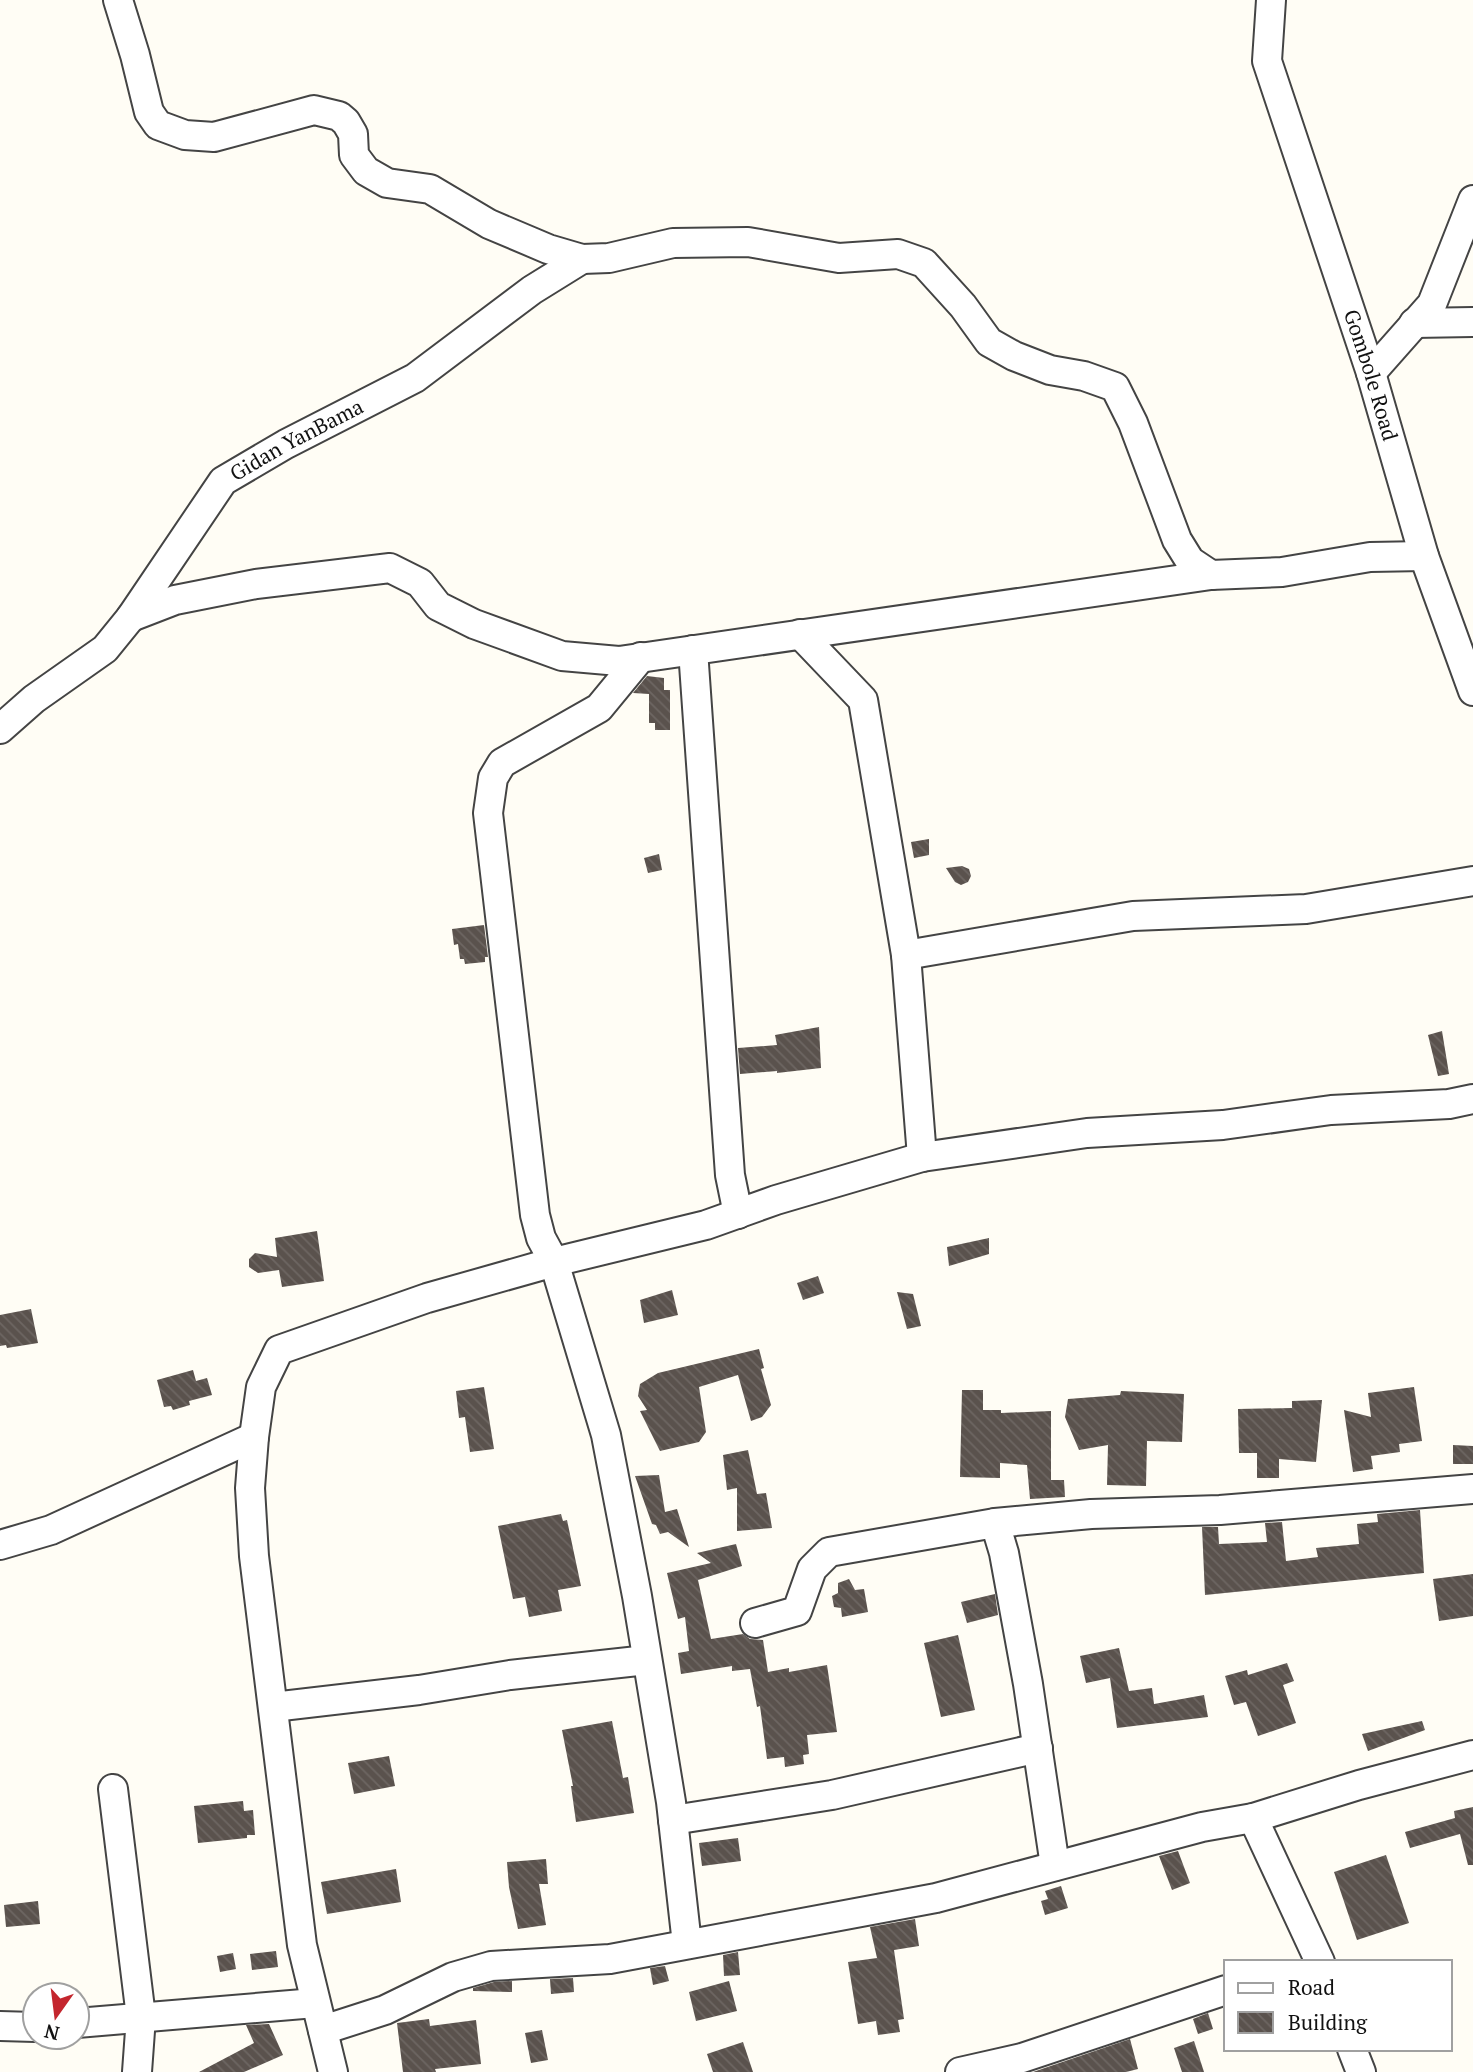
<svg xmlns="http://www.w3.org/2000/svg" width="1473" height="2072" font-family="'PT Serif',serif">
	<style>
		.building { fill: url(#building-back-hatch) }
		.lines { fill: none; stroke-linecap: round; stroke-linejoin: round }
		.minor-casing { stroke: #444; stroke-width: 32 }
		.minor { stroke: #fff; stroke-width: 28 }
		.labels { text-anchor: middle; stroke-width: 7; stroke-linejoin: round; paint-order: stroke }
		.street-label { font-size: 21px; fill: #111; stroke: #fff }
	</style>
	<defs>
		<pattern id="building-back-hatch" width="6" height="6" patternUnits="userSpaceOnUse" patternTransform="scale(1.75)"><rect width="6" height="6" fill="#5a524d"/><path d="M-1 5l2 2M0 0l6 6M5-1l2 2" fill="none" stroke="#6d6662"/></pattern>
	</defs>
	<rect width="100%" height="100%" fill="#fffdf5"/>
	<g class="building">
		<path d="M647,676L664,678V690H670V730H655V723H649V694L633,693Z"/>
		<path d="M929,839V855L914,858L911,842Z"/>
		<path d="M659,854L662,870L648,873L644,858Z"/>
		<path d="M962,866L969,869L971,876L968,882L961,885L955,882L946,868Z"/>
		<path d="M484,925L488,957H485V962L465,964L464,959H460L458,944L454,945L452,929Z"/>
		<path d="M819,1027L821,1068L777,1073V1071L740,1074L738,1048L777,1045L775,1035Z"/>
		<path d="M1442,1031L1449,1074L1438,1076L1428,1035Z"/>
		<path d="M317,1231L324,1281L282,1287L279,1270L258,1273L249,1267V1259L255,1253L277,1257L275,1238Z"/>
		<path d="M989,1238V1254L949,1266L947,1247Z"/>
		<path d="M818,1276L824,1293L803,1300L797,1283Z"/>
		<path d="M672,1290L678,1315L644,1323L640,1300Z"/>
		<path d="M897,1292L913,1294L921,1326L907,1329Z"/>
		<path d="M31,1309L38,1343L7,1348L6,1345L0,1346V1315Z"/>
		<path d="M759,1349L764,1368L761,1369L771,1405L762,1417L751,1421L738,1375L699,1387L706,1432L699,1442L660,1451L640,1411L647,1410L638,1396L640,1384L658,1373Z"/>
		<path d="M193,1370L196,1381L207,1378L212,1395L189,1401L190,1405L173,1410L171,1406L164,1407L157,1380Z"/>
		<path d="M484,1387L494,1449L470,1452L465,1417L459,1418L456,1391Z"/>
		<path d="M1414,1387L1422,1441L1399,1444L1400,1452L1371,1456L1373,1469L1353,1472L1344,1410L1371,1417L1368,1393Z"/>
		<path d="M962,1390H983V1410H1001V1413L1051,1411V1480H1064L1065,1497L1030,1499L1027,1465L1000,1463V1478L960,1477Z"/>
		<path d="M1121,1391L1184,1394L1182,1442L1147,1441L1146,1486L1107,1485L1108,1445L1079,1450L1065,1417L1068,1399L1120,1395Z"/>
		<path d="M1322,1400L1316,1462L1279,1459V1478H1257V1453H1239L1238,1409L1292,1408V1401Z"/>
		<path d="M1453,1445L1473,1446V1464H1453Z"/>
		<path d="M748,1450L757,1494L766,1493L772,1528L737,1531V1488L727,1490L723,1455Z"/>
		<path d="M659,1475L665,1512L677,1509L689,1547L668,1532L660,1534L656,1525L652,1524L635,1476Z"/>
		<path d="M1420,1510L1424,1573L1205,1595L1202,1527H1218L1219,1544L1267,1542L1265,1523L1282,1522L1286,1561L1318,1557L1316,1548L1359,1544L1357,1524L1378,1522L1377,1514Z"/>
		<path d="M561,1514L563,1521L567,1520L581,1586L558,1590L562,1611L529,1617L525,1597L513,1599L498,1526Z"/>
		<path d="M736,1544L742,1566L698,1580L711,1639L743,1634L750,1639L763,1640L768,1672L789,1668V1672L827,1665L837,1732L807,1735L809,1754L803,1755L804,1764L785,1767L784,1757L767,1759L760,1706L757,1707L750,1669L732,1671V1666L681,1674L678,1653L689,1651L685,1617L678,1619L667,1573L711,1563L697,1553Z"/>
		<path d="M1473,1574V1616L1439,1621L1433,1579Z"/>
		<path d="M849,1579L855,1590L864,1589L868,1612L842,1617L841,1608L834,1607L832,1596L838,1593V1583Z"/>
		<path d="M995,1594L998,1615L967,1623L961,1602Z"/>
		<path d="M958,1635L975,1710L941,1717L924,1643Z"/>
		<path d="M1119,1648L1129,1691L1152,1688L1154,1704L1204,1695L1208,1717L1117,1728L1110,1678L1086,1683L1080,1656Z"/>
		<path d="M1287,1663L1294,1681L1283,1685L1296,1723L1258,1736L1246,1702L1234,1705L1225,1676L1247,1670L1248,1675Z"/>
		<path d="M612,1721L623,1778L628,1777L634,1813L576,1822L571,1786H573L562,1730Z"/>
		<path d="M1422,1721L1425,1730L1368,1751L1362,1734Z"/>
		<path d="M389,1756L395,1786L354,1794L348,1763Z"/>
		<path d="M243,1801L244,1811L253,1810L255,1835H247V1838L198,1843L194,1806Z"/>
		<path d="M1473,1807V1865H1468L1460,1834L1410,1848L1405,1832L1455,1818L1454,1811Z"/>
		<path d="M738,1838L741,1861L702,1866L699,1843Z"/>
		<path d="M1178,1851L1190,1883L1172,1890L1159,1856Z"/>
		<path d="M1386,1855L1409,1923L1357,1940L1334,1872Z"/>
		<path d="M546,1859L548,1884H539L546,1925L518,1929L509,1887L507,1862Z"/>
		<path d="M396,1869L401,1902L327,1914L321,1882Z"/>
		<path d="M1061,1886L1068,1908L1045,1915L1041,1901L1048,1899L1045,1891Z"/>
		<path d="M38,1901L40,1924L6,1927L4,1905Z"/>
		<path d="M915,1919L919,1946L894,1950L904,2019L898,2020L900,2032L878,2035L876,2021L858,2024L848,1962L877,1958L870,1927Z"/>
		<path d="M276,1951L278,1967L252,1970L250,1954Z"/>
		<path d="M738,1952L740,1975L724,1976L723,1955Z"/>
		<path d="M233,1953L236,1969L220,1972L217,1956Z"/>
		<path d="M665,1966L669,1981L653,1985L650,1968Z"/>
		<path d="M573,1978L574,1992L551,1994L550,1979Z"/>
		<path d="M512,1981V1992L473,1991V1988L494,1982Z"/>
		<path d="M729,1981L737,2011L696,2021L689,1992Z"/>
		<path d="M1208,2013L1213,2029L1198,2034L1193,2019Z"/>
		<path d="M429,2019L430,2026L476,2020L481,2064L435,2069L436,2072H403L397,2023Z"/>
		<path d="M269,2024L283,2055L244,2072H199L254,2043L246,2025Z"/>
		<path d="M542,2030L548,2060L531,2063L525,2033Z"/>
		<path d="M1130,2039L1138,2069L1126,2072H1033Z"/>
		<path d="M1194,2041L1204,2072H1182L1174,2048Z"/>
		<path d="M743,2042L753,2072H713L707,2054Z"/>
	</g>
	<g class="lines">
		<g class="minor-casing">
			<g id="minor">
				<path d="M118,0L135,55L149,112L158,125L185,135L214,137L314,110L339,116L346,122L353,134L354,155L366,171L387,183L430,189L489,224L548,249L582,259L609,258L673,243L748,242L839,258L898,254L924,263L963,306L989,342L1014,356L1050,370L1084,376L1115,387L1133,423L1177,540L1190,561L1211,575"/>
				<path id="s1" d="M1271,0L1267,61L1371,373L1424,556L1473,691"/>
				<path d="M1414,323L1473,322"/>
				<path d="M1371,373L1432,304L1473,200"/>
				<path d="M131,617L175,600L256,584L390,568L420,583L438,606L474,624L562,656L619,661L1211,575L1282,572L1370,557L1424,556"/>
				<path d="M800,634L863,700L906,955L922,1157"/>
				<path d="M693,650L730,1175L738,1214"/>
				<path d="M641,657L599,708L502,763L493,778L488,813L535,1215L541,1238L554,1262L606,1435L637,1596L671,1802L687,1944"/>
				<path id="s2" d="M0,729L34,699L105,649L131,617L223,481L286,444L415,378L532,290L582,259"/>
				<path d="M906,955L1133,916L1306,909L1473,881"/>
				<path d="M995,1523L1004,1553L1028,1684L1055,1866"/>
				<path d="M0,1545L51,1530L254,1437"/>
				<path d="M755,1623L797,1611L812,1569L829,1552L995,1523L1091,1514L1220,1510L1473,1489"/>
				<path d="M273,1707L419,1690L510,1675L647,1660"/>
				<path d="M113,1789L141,2017L137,2072"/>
				<path d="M1253,1818L1320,1962"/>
				<path d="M673,1820L832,1795L1038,1748"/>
				<path d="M77,2023L315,2003"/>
				<path d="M0,2026L35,2027"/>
				<path d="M323,2030L385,2010L453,1977L491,1966L610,1959L936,1898L1202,1827L1253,1818L1359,1785L1473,1755"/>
				<path d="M1352,2049L1361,2072"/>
				<path d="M333,2072L302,1945L254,1556L250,1488L254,1437L261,1387L279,1350L427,1298L554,1262L706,1225L776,1200L922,1157L1087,1133L1223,1125L1331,1110L1449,1104L1473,1099"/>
				<path d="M960,2072L1022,2058L1226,1990"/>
			</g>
		</g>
		<use href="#minor" class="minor"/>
	</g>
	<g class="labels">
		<g class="street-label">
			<text dy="7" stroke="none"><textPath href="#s1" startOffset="392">Gombole Road</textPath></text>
			<text dy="7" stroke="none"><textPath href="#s2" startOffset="422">Gidan YanBama</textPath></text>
		</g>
	</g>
	<rect x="1224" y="1960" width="228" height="91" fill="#ffffff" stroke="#a0a0a0" stroke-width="2"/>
	<rect x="1238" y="1983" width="35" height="10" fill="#ffffff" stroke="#a0a0a0" stroke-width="2"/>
	<text x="1288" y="1995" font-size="21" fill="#111111">Road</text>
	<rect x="1238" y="2012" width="35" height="21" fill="url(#building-back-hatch)" stroke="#a0a0a0" stroke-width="2"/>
	<text x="1288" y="2030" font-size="21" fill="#111111">Building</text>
	<g transform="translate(56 2016) rotate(194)"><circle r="33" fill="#ffffff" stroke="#a0a0a0" stroke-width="2"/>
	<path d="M0-5L12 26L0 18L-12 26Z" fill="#c4262e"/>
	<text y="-10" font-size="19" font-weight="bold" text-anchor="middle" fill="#111111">N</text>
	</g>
</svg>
